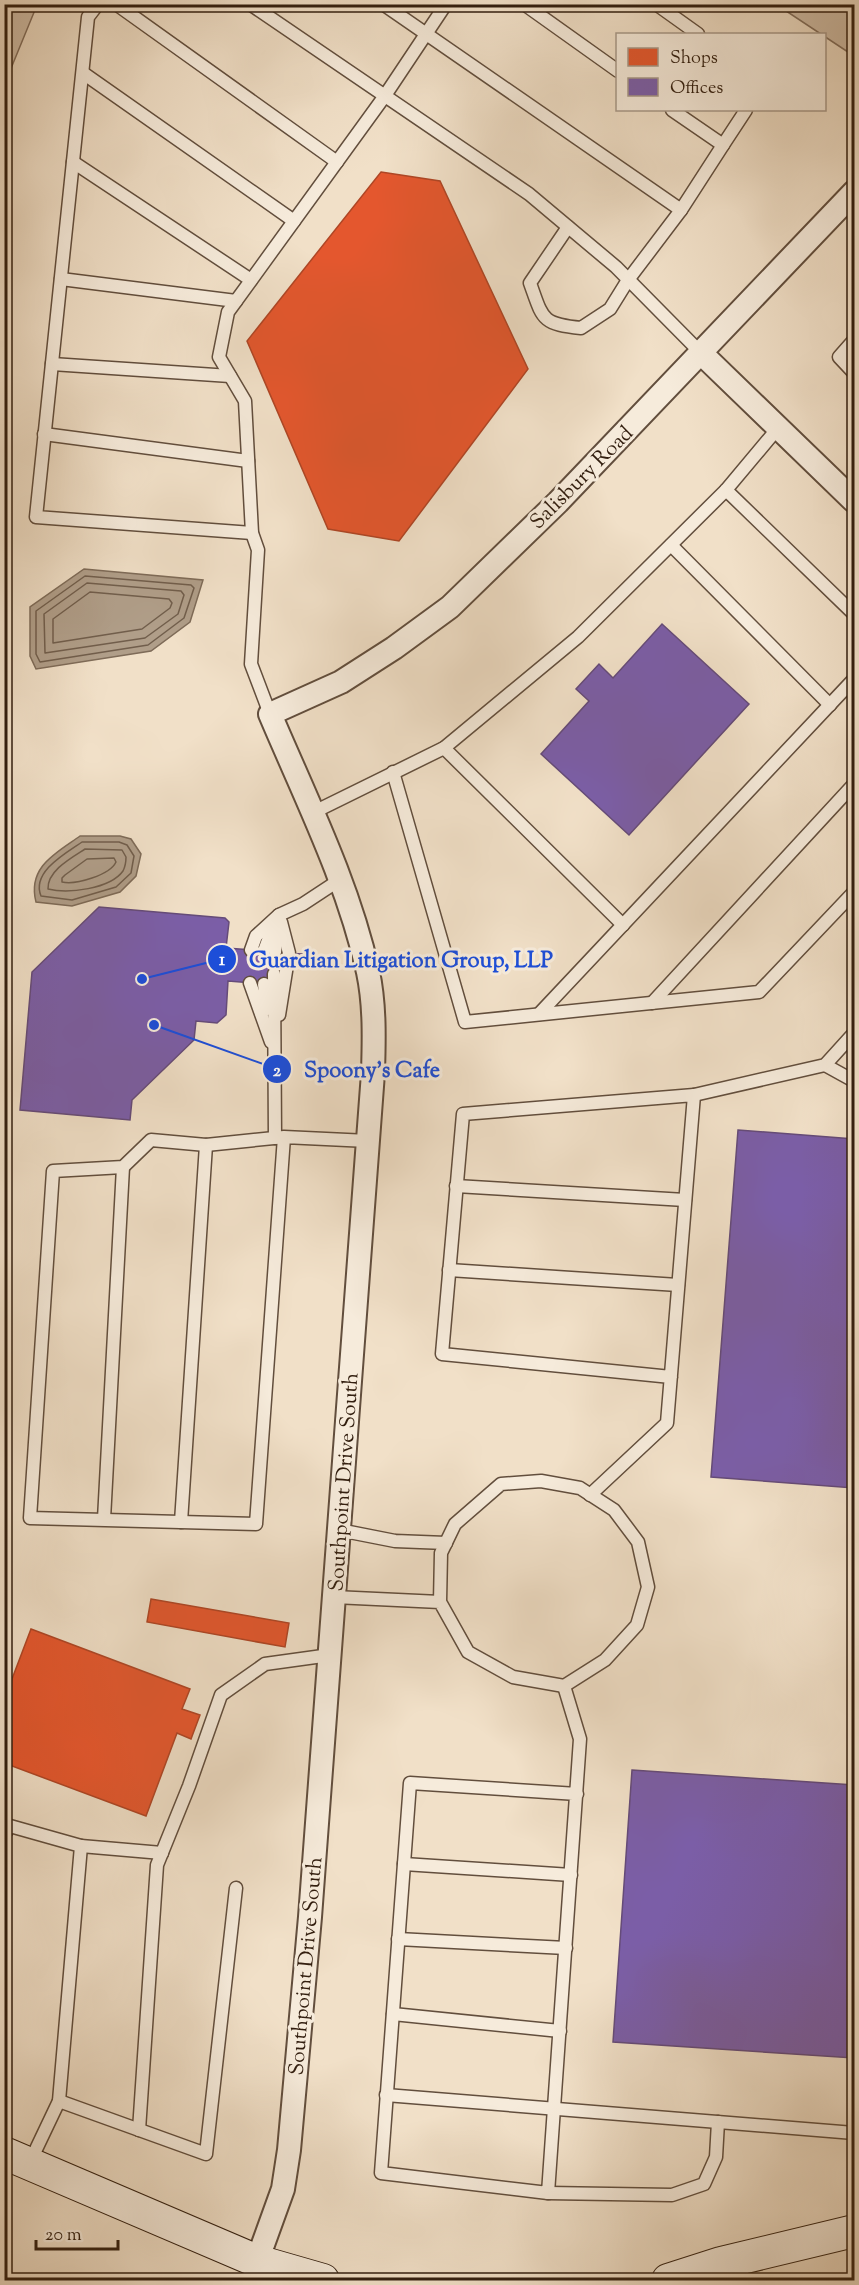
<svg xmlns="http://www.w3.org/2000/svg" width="859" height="2285" font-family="'Sorts Mill Goudy',serif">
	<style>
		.green { fill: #d1bfa9; stroke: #826e5c; stroke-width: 1.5 }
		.water { fill: #b09e89; stroke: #7e6b58; stroke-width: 1.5 }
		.shops { fill: #e4572e; stroke: #af4625; stroke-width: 1.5 }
		.offices { fill: #7b5ea7; stroke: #654b79; stroke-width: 1.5 }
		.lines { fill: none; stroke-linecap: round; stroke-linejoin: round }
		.shore { stroke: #715e4c; stroke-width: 1.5 }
		.lane-casing { stroke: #624e3d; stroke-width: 15 }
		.street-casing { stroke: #624e3d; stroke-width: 26 }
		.secondary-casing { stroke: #321e0f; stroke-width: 34 }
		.lane { stroke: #f6ebdb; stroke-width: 12 }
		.street { stroke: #f6ebdb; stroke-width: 22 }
		.secondary { stroke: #f6ebdb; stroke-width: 32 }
		.labels { text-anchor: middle; stroke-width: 6; stroke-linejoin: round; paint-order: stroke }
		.street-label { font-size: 21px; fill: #321e0f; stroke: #f6ebdb }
		.leader { fill: none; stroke: #1d4ed8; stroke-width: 2 }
		.callout-dot { fill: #1d4ed8; stroke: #f6ebdb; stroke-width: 2 }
		.mark-label { font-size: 18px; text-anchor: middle; font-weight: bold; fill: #fff }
		.callout-label { font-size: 22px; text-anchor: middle; font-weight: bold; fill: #1d4ed8; stroke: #f6ebdb; stroke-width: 6; stroke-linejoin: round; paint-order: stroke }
	</style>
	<rect width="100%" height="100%" fill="#f1e0c8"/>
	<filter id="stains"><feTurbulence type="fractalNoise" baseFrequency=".00333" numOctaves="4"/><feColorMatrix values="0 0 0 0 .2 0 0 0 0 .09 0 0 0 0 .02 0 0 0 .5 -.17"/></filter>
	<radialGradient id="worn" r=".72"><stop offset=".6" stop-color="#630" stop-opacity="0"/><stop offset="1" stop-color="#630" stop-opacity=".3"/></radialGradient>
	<g class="green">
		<path d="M5,4L37,5L5,83L4,5Z"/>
		<path d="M777,5H854V56Z"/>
	</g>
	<g class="water">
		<path d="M84,569L203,580L190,622L151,651L36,669L30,656V607Z"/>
		<path d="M80,836H120L131,839L141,854L136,876L120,892L72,906L36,902C27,867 56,853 80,836Z"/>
	</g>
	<g class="shops">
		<path d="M381,172L440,181L528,369L399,541L328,529L247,341Z"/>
		<path d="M151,1599L289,1623L285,1647L147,1622Z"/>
		<path d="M31,1629L190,1689L182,1709L200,1715L191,1739L177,1733L146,1816L4,1763V1700Z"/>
	</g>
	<g class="offices">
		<path d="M662,624L749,704L629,835L541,754L589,701L576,689L599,664L613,678Z"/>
		<path d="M99,907L225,918L229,922L226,948L303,954L291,966L284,965L264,984L228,981L226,1015L217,1023L196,1021L194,1040L132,1100L130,1120L20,1110L32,972Z"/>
		<path d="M738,1130L854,1139V1488L711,1477Z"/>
		<path d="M632,1770L854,1785V2058L613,2042Z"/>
	</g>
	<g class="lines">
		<g class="shore">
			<path d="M85,576L191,585L194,588L184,618L148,645L40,662L36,654V611Z"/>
			<path d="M87,583L181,591L184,595L178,614L145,638L45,653L44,614Z"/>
			<path d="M90,592L169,599L172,603L170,608L142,629L53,643V619Z"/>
			<path d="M82,842H119L127,845L134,856L131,873L116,887L72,900L41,896C31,872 66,853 82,842Z"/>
			<path d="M85,849L122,850L126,857C126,862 125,867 123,871C110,889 68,894 48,889C47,871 71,858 85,849Z"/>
			<path d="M87,859L114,858L116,862C110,875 76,885 62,882V878L65,875Z"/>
		</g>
		<g class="lane-casing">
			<g id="lane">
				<path d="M98,4L88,17L36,517L252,533"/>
				<path d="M116,4L337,162"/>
				<path d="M250,4L529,194L616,267L702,354"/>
				<path d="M383,4L681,210L723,145L672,110"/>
				<path d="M524,4L618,71"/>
				<path d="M656,4L698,34"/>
				<path d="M83,73L294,221"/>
				<path d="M723,145L746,110"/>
				<path d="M73,162L251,280"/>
				<path d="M568,227L530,283C543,319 541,324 581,328L610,309L628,280L681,210"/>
				<path d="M61,279L236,301"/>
				<path d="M854,340L839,357L854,373"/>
				<path d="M52,364L230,376"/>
				<path d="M44,434L248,461"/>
				<path d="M726,490L854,614"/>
				<path d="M671,545L830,705"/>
				<path d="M270,714L251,664L258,550L252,533L245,401L219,357L228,312L384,97L446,4"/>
				<path d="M444,748L623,925"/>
				<path d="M393,772L465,1022L759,992L854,892"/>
				<path d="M312,813L444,748L578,637L726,490L778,428"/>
				<path d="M281,922L289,953"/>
				<path d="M251,950L256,936L279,915"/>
				<path d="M264,951L274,924"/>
				<path d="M275,952L279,915L303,904L341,879"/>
				<path d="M274,974L275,1138"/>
				<path d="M250,983L271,1042"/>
				<path d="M264,984L267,1009"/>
				<path d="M652,1003L854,784"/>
				<path d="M539,1014L854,679"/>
				<path d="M279,1015L287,965"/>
				<path d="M825,1065L854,1081"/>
				<path d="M694,1095L825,1065L854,1033"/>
				<path d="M284,1137L206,1145L151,1140L123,1167L53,1171L30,1518L256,1524L284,1137L368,1141"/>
				<path d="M456,1186L685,1200"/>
				<path d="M449,1270L678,1285"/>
				<path d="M590,1495L667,1423L694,1095L463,1114L442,1354L671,1377"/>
				<path d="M104,1519L123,1167"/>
				<path d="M181,1522L206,1145"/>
				<path d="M339,1530L395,1541L446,1543"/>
				<path d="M334,1597L440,1602L468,1652L513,1677L564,1686L605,1660L637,1625L648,1587L638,1542L614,1510L580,1488L541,1481L501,1484L455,1524L441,1553L440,1602"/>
				<path d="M564,1686L580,1739L548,2193L381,2173L410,1783L577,1794"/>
				<path d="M4,1835L10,1826L81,1846L59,2101L30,2162"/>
				<path d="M81,1846L162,1853"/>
				<path d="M404,1864L571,1875"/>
				<path d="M398,1939L566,1948"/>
				<path d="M393,2014L560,2031"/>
				<path d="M386,2095L854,2133"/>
				<path d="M59,2101L206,2154L236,1888"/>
				<path d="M139,2130L157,1865L189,1786L221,1695L265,1664L330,1655"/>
				<path d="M548,2193L672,2195L704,2184L716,2157L718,2122"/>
			</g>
		</g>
		<g class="street-casing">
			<g id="street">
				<path d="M702,354L854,501"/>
				<path d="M257,2261L283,2189L289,2150L310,1917L373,1073C374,1040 375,1005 368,972C348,882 306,799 270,714L341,682L394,648L450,607L558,502L854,192"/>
			</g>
		</g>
		<g class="secondary-casing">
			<g id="secondary">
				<path d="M4,2153L257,2261L323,2280"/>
				<path d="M668,2280L721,2263L854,2231"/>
			</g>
		</g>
		<use href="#lane" class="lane"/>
		<use href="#street" class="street"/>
		<use href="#secondary" class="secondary"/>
	</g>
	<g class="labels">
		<g class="street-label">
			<text transform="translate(581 477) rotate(-45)" y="7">Salisbury Road</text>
			<text transform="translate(343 1482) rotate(-86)" y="7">Southpoint Drive South</text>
			<text transform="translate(305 1966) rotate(-85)" y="7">Southpoint Drive South</text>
		</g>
	</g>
	<path class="leader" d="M142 979L222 959M154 1025L277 1069"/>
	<g class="callout-dot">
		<circle cx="142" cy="979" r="6"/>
		<circle cx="154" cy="1025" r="6"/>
		<circle cx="222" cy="959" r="15"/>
		<circle cx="277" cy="1069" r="15"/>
	</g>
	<g class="mark-label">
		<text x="222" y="965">1</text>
		<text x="277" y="1076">2</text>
	</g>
	<g class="callout-label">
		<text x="401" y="967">Guardian Litigation Group, LLP</text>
		<text x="372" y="1077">Spoony's Cafe</text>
	</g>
	<rect width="859" height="2285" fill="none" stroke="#f1e0c8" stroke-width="24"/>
	<rect x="6" y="6" width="847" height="2273" fill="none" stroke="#321e0f" stroke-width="3"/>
	<rect x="12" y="12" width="835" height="2261" fill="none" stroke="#321e0f" stroke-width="1.5"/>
	<rect x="616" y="33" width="210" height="78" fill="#f6ebdb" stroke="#a89989" stroke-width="1.5"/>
	<rect x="628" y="48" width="30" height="18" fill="#e4572e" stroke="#a89989" stroke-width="1.5"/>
	<text x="670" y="63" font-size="18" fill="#321e0f">Shops</text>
	<rect x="628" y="78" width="30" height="18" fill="#7b5ea7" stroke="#a89989" stroke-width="1.5"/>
	<text x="670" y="93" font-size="18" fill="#321e0f">Offices</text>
	<path d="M36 2240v9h82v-9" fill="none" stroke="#321e0f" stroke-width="3"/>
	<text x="45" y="2240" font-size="18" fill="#321e0f" stroke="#f6ebdb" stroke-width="4.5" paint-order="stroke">20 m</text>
	<rect width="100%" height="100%" filter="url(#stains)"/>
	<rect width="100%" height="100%" fill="url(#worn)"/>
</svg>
